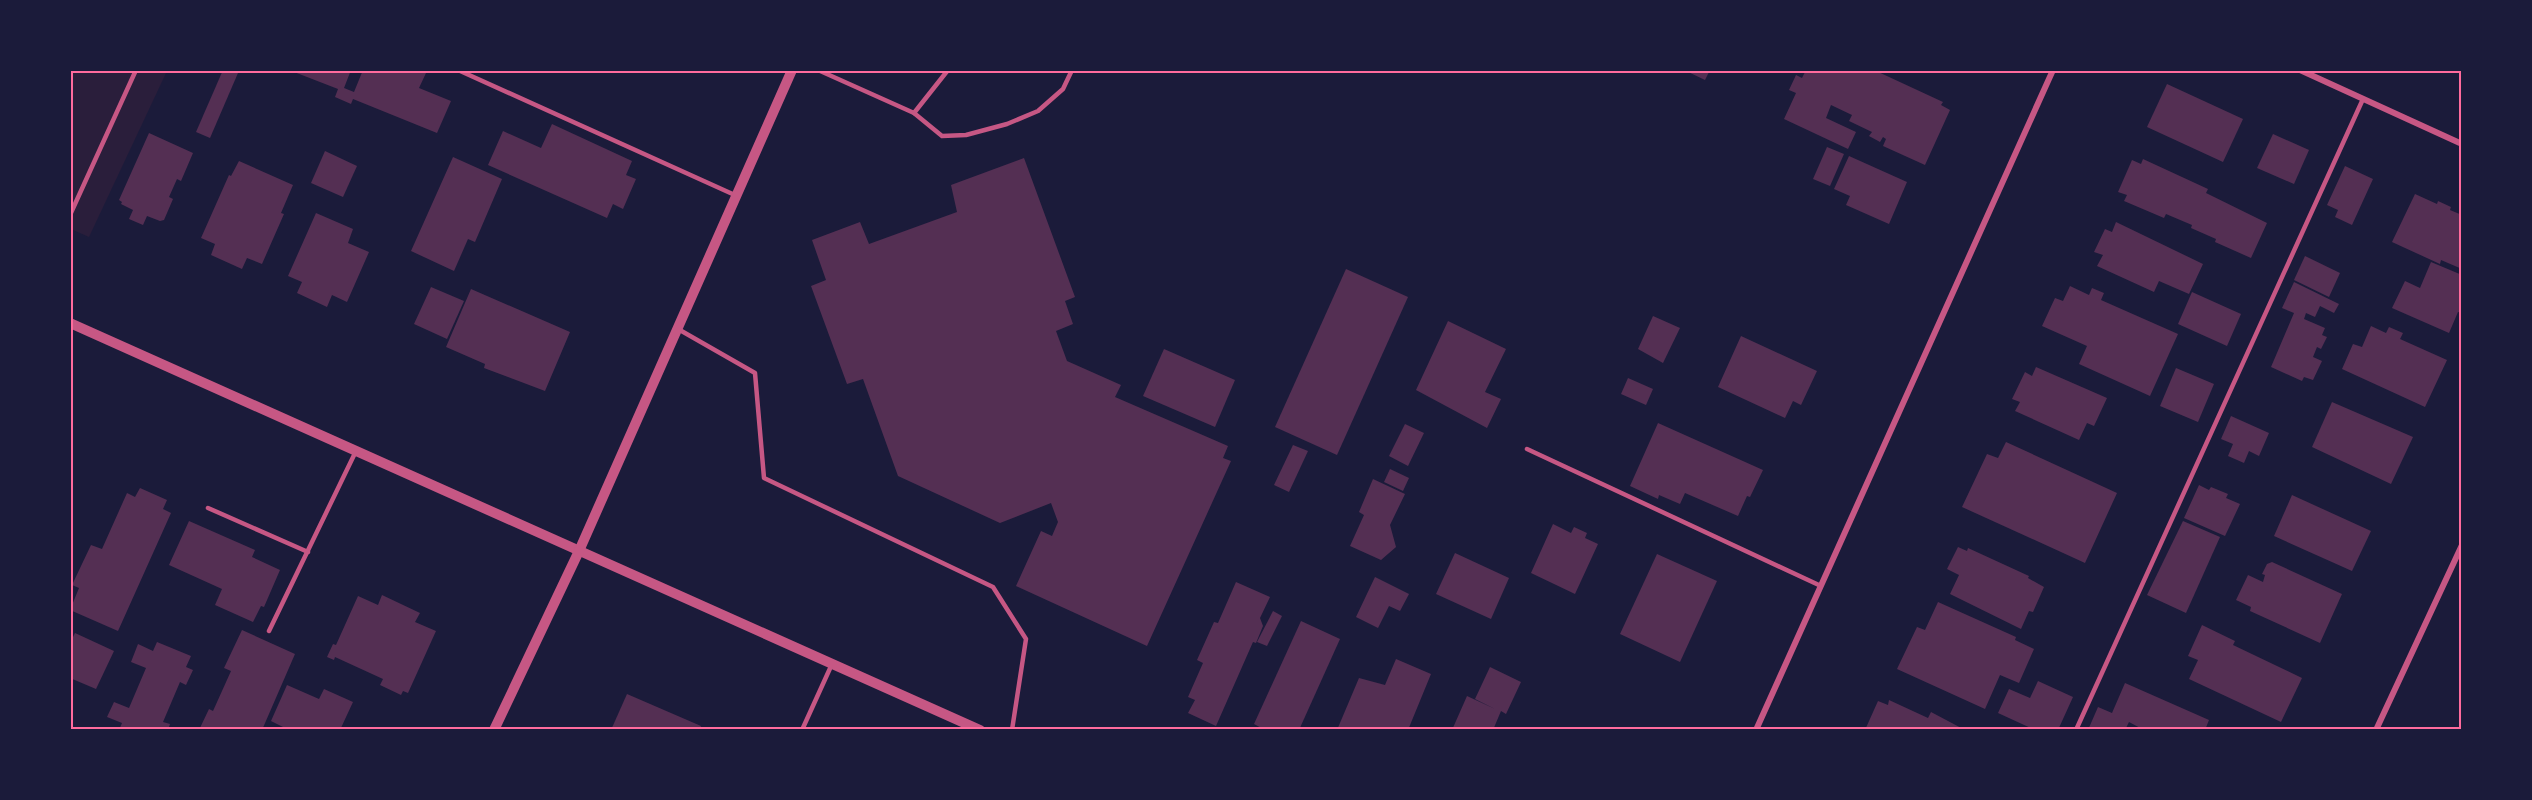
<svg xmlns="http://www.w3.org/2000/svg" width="2532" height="800" font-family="'Titillium Web',sans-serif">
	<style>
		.green { fill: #2a1e3b }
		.building { fill: #542f53 }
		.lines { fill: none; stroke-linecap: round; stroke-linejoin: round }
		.service { stroke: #c65784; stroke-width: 4.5 }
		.minor { stroke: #c65784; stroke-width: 6 }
		.tertiary { stroke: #c65784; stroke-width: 10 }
		.neatline { fill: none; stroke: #ff6b9d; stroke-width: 2 }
	</style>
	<rect width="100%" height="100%" fill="#1b1b3a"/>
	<path class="green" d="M71,71H167L89,237L71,229Z"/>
	<g class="building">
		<path d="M223,70L238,73L210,138L196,132Z"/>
		<path d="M289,70H351L344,88L354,92L363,70H421L426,73L419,88L451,101L437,133L353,99L351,104L335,97L338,89Z"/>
		<path d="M1684,70H1710L1705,80Z"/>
		<path d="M1806,70H1865L1871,73L1874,70L1943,102L1941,105L1950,110L1925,165L1883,146L1886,139L1883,137L1880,142L1869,136L1872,132L1849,121L1852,115L1831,105L1826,118L1856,132L1848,149L1784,119L1796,93L1789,90L1796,75L1802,78Z"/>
		<path d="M2167,84L2243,119L2223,162L2147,127Z"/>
		<path d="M552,124L632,161L626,175L636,179L623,209L613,204L607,218L488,165L503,131L541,148Z"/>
		<path d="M149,133L193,153L181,181L177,179L169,197L173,199L164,220L160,221L147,216L143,225L129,219L133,210L121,204L122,202L119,200Z"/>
		<path d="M2273,134L2309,150L2294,184L2257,168Z"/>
		<path d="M1827,147L1844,154L1830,186L1813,179Z"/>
		<path d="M325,151L357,166L343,197L311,183Z"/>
		<path d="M1849,156L1907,182L1889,224L1846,205L1850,196L1834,189Z"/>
		<path d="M453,157L502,179L475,242L468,239L454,271L411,251Z"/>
		<path d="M1024,158L1075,297L1065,301L1073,324L1056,331L1067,361L1121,385L1115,397L1228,446L1223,458L1231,461L1147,646L1016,586L1041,531L1052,536L1058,522L1051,503L1000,523L898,476L863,379L847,384L811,286L826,280L812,240L860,222L869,244L957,212L951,185Z"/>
		<path d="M2143,159L2208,189L2206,193L2267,223L2251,258L2215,242L2216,239L2191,228L2192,225L2166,214L2164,218L2124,201L2127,195L2118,192L2132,160L2141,164Z"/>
		<path d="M239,161L293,185L281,213L284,214L262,264L247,258L242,269L211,255L215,244L201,238L229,175L231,176Z"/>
		<path d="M2345,166L2373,179L2352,225L2335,217L2338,210L2327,205Z"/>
		<path d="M2415,194L2437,204L2438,201L2451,207L2450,210L2462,215V269L2441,260L2440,264L2392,242Z"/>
		<path d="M316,213L353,229L348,243L369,252L347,302L332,295L327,307L297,293L302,282L288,276Z"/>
		<path d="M2116,222L2203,264L2189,294L2159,281L2154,292L2097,266L2103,255L2094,252L2105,229L2112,232Z"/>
		<path d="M2305,256L2340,273L2329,297L2294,280Z"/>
		<path d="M2431,262L2462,275V313L2458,312L2449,333L2392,308L2405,281L2420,288Z"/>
		<path d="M1346,269L1408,297L1337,455L1275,427Z"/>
		<path d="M2294,282L2339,304L2334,313L2320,306L2315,317L2306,313L2304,319L2325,328L2322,335L2327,337L2321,349L2317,347L2313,357L2322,361L2313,380L2304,377L2302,381L2271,367L2294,313L2282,308Z"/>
		<path d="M2070,286L2089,295L2092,288L2104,293L2101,300L2178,334L2150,396L2079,364L2087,346L2042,326L2055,298L2063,301Z"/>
		<path d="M431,287L464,301L447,339L414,324Z"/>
		<path d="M471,289L570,332L545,391L484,368L485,364L446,347Z"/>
		<path d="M2192,292L2241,314L2227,346L2178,324Z"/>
		<path d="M1653,316L1680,328L1663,363L1638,349Z"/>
		<path d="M1448,321L1506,349L1485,392L1501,399L1487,428L1416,390Z"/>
		<path d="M2371,326L2386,333L2389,327L2403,333L2400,339L2447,360L2425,407L2342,369L2353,344L2362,347Z"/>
		<path d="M1741,336L1817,371L1801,405L1793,401L1785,418L1718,387Z"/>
		<path d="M1164,349L1235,380L1215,427L1143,396Z"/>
		<path d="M2036,367L2107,398L2094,426L2087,423L2079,440L2015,411L2020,402L2012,399L2025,372L2032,376Z"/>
		<path d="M2176,368L2214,384L2198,422L2160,406Z"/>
		<path d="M1628,378L1653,389L1646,405L1621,394Z"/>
		<path d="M2332,402L2413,437L2391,484L2312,447Z"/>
		<path d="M2231,416L2269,433L2259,456L2249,451L2244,463L2228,456L2233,444L2221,439Z"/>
		<path d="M1658,423L1763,470L1750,497L1747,496L1738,516L1685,493L1680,504L1659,495L1658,499L1630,486Z"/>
		<path d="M1405,424L1424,433L1408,466L1389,456Z"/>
		<path d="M2006,442L2117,493L2085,563L1962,507L1987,454L1998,458Z"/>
		<path d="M1293,445L1308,451L1289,492L1274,485Z"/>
		<path d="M1390,469L1409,478L1403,491L1384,482Z"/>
		<path d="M1373,479L1405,494L1390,525L1396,547L1381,560L1350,546L1364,515L1359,512Z"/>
		<path d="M2199,485L2209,490L2211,487L2228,494L2226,498L2240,504L2225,536L2184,518Z"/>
		<path d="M140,488L167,500L163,509L171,513L118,631L70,610L79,588L72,585L91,545L102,549L127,493L135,497Z"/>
		<path d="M2292,495L2371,531L2352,571L2274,536Z"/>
		<path d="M189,521L255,550L252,557L280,570L264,607L261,606L253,622L215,605L222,589L169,565Z"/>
		<path d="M2183,521L2220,537L2186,613L2147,595Z"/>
		<path d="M1553,524L1571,533L1574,527L1587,533L1585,538L1598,544L1575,594L1531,573Z"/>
		<path d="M1958,547L1967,551L1968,548L2029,576L2028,578L2044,587L2033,612L2029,611L2021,629L1950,594L1959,575L1947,569Z"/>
		<path d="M1455,553L1509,578L1491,619L1436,594Z"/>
		<path d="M1657,554L1717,581L1680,662L1620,634Z"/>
		<path d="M2272,562L2342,594L2320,643L2250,611L2251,607L2236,600L2248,575L2263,582L2265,575L2262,574L2267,564Z"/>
		<path d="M1375,577L1409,594L1400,611L1389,606L1378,628L1356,617Z"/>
		<path d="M1236,582L1270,597L1260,618L1263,626L1256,643L1253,642L1216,726L1188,713L1195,700L1188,697L1203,663L1197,660L1214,622L1218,623Z"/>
		<path d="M382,595L420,613L415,622L436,631L408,693L403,691L401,695L380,685L383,679L335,657L334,660L327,657L333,644L336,645L358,596L378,605Z"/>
		<path d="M1938,602L2016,637L2015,640L2034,649L2019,683L2000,675L1985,709L1897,669L1917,627L1925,630Z"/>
		<path d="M1273,611L1282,616L1267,646L1257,642Z"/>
		<path d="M1301,621L1340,639L1299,730H1265L1254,724Z"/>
		<path d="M2202,625L2235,641L2233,645L2302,678L2281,722L2189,679L2198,660L2188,656Z"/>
		<path d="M242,630L295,654L262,730H199L209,709L213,711L231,671L224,668Z"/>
		<path d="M75,633L114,651L96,689L70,678V643Z"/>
		<path d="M157,642L191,656L186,667L193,670L186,685L180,682L163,722L170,724L168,730H119L122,723L107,717L114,702L129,708L146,668L131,662L138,644L153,651Z"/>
		<path d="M1396,659L1431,674L1408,730H1337L1359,678L1385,685Z"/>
		<path d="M1490,667L1521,682L1506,714L1501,711L1493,730H1452L1467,696L1495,709L1475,699Z"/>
		<path d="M2038,681L2073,697L2058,730H2035L1998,713L2009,689L2030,698Z"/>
		<path d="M2125,683L2209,720L2205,730H2144L2129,722L2125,730H2088L2098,707L2112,713Z"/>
		<path d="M287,685L319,699L324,689L353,702L340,730H289L271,721Z"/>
		<path d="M627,694L701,726L700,730H611Z"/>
		<path d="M1889,700L1928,718L1931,712L1965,730H1865L1878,701L1888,705Z"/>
	</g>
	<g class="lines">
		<g class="service">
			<path d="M458,70L737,196"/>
			<path d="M818,70L914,113L942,136L966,135L1007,124L1038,111L1063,89L1072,70"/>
			<path d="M914,113L948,70"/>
			<path d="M70,215L136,70"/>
			<path d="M678,329L755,373L764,478L993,587L1026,639L1012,730"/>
			<path d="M1527,449L1821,586"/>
			<path d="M208,508L308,552"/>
			<path d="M269,631L356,451"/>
			<path d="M802,730L832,664"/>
			<path d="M2076,730L2363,99"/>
		</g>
		<g class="minor">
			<path d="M2300,70L2462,144"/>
			<path d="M1756,730L2053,70"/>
			<path d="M2376,730L2462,545"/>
		</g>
		<g class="tertiary">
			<path d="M70,323L980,730"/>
			<path d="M494,730L579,551L792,70"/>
		</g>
	</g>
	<rect width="2532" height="800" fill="none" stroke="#1b1b3a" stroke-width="144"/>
	<rect x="72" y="72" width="2388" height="656" class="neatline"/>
</svg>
